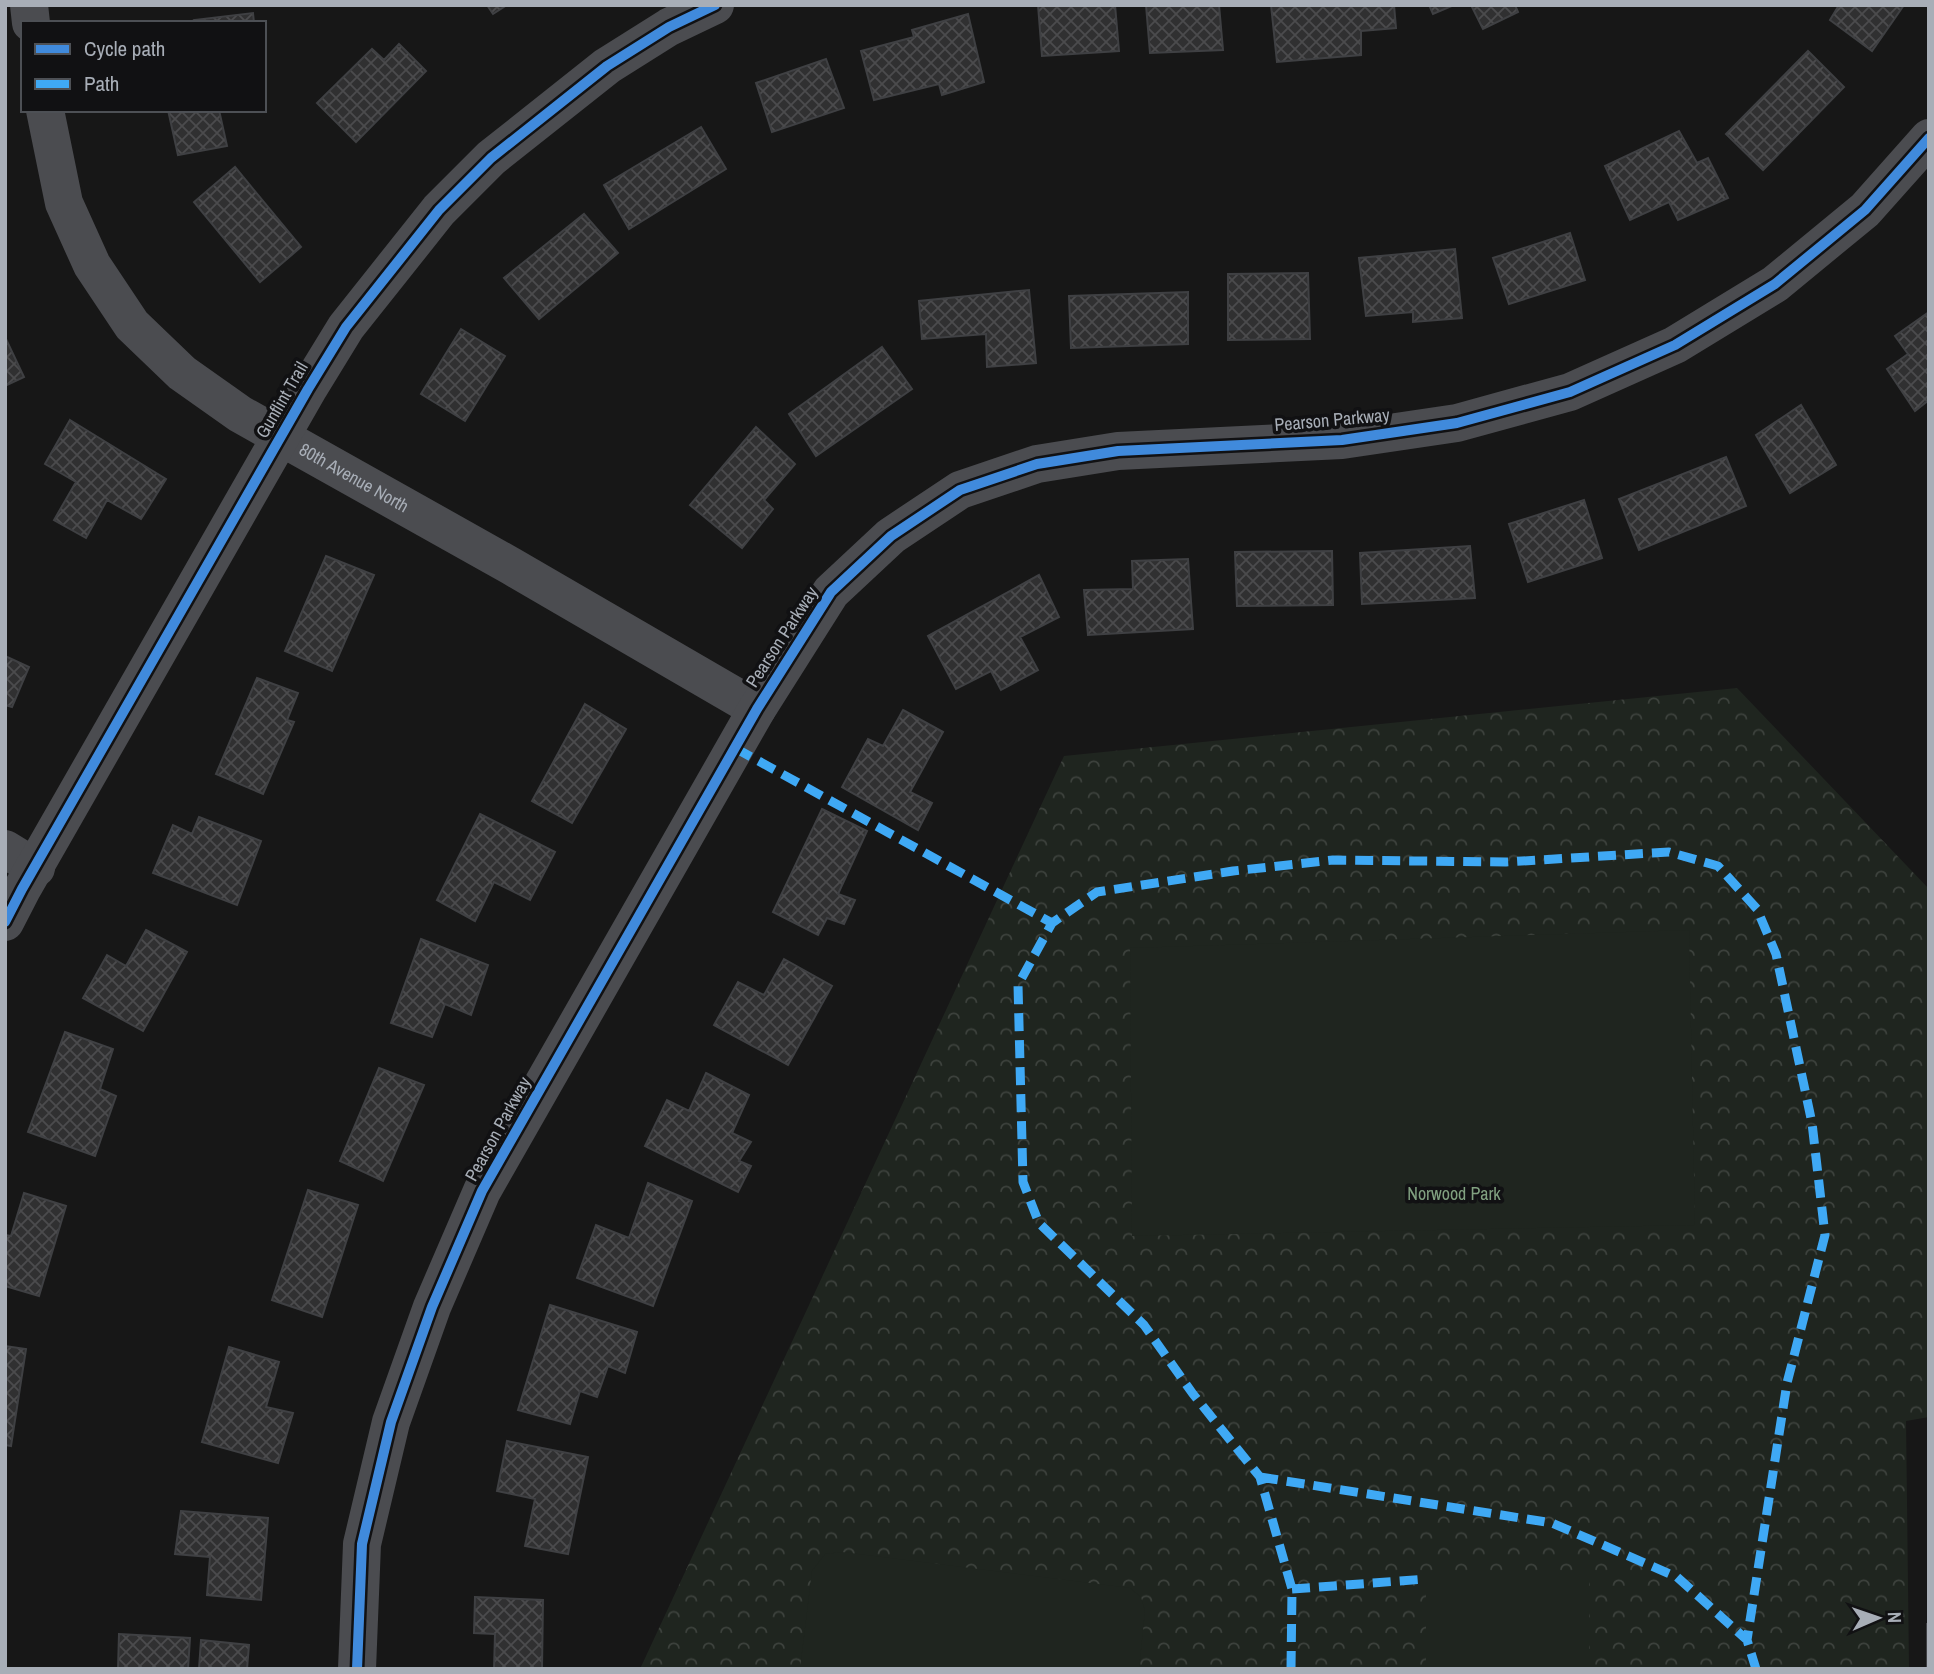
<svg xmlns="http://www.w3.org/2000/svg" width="1934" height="1674" viewBox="0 0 1934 1674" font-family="'Archivo Narrow',sans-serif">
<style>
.park{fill:url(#park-crowns)}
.garden{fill:#1f251f}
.building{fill:url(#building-cross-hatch);stroke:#3f4043;stroke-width:2}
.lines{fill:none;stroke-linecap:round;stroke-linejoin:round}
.minor{stroke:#4b4c50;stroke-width:38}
.quiet{stroke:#3fa9f5;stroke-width:9;stroke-dasharray:18 9;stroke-linecap:butt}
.cycleway-casing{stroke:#111113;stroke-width:15}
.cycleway{stroke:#408adc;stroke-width:10}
.labels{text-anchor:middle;stroke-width:7;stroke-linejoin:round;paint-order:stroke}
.street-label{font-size:18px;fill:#a8aeb7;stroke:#111113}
.park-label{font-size:18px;fill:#81a180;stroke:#111113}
</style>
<defs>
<pattern id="park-crowns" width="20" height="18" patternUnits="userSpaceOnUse" patternTransform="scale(1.75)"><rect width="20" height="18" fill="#1f251f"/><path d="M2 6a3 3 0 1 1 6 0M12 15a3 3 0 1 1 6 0" fill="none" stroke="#3d423d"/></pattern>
<pattern id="building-cross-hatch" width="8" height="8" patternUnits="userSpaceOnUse" patternTransform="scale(1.75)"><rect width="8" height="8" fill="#303031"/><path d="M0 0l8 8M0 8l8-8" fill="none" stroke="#4b4b4d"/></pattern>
</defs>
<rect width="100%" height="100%" fill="#171717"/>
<!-- park -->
<path class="park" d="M1737,688L1929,889V1417L1906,1421L1909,1669H640L1064,756Z"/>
<!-- garden -->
<path class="garden" d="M1689,930L1695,1225L1132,1236L1130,948Z
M842,1552L1130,1588L1141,1597L1145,1611L1139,1669H800L812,1571L825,1554Z
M1426,1572H1589V1669L1426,1668Z"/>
<!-- building -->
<path class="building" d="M487,5H507L493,14Z
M1038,5H1115L1119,51L1042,56Z
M1146,5H1219L1223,50L1150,53Z
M1271,5H1394L1396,28L1361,31V55L1277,62Z
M1429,5H1454L1433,14Z
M1471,5H1515L1518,12L1483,29Z
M1839,5H1904L1872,51L1830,20Z
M253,13L254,23H195L194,20Z
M968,14L984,82L942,95L939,84L874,100L861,51L914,37L912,30Z
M399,44L426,71L356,142L317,103L372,49L384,60Z
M1808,51L1844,87L1763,170L1726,134Z
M826,59L844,108L772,132L756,83Z
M168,110H219L227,146L178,155Z
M701,127L726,169L629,229L604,185Z
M1679,131L1697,163L1708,158L1728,198L1678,220L1669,202L1630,220L1605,166Z
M235,167L301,247L260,282L194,202Z
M584,214L618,253L539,319L504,278Z
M1570,233L1585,280L1509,304L1493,258Z
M1455,249L1462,318L1413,322V312L1366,316L1359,258Z
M1308,273L1310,339L1228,340V274Z
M1029,290L1036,363L987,367L986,334L922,339L919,301Z
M1188,292V344L1071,348L1069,296Z
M1929,312V400L1915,411L1887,369L1908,354L1895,336Z
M461,329L505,356L465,421L421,394Z
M5,337L24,377L5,386Z
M882,347L912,389L816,456L789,414Z
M1801,405L1836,465L1790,493L1756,435Z
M70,420L166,479L141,519L107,500L86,538L54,520L76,482L45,464Z
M756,427L795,464L764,500L773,509L742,548L690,505Z
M1726,457L1746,506L1639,550L1619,499Z
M1584,500L1602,558L1528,582L1509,524Z
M1470,546L1475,598L1362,604L1360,553Z
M1332,551L1333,605L1237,606L1235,552Z
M326,556L374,575L332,671L285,651Z
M1188,559L1193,629L1088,635L1084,590L1133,589L1132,561Z
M1039,575L1059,617L1020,637L1038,670L1001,690L991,671L956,689L928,636Z
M5,656L29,667L12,707L5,705Z
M257,678L298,693L287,720L294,722L263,794L216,774Z
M585,704L626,729L572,823L532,801Z
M903,710L943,732L910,792L932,803L918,830L842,787L868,739L883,746Z
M822,809L867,831L838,894L855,900L844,924L827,918L818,935L773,912Z
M480,814L555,852L530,900L494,882L475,921L437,900Z
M199,817L261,841L237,905L153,873L173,825L192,834Z
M146,930L187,952L143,1031L83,998L107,955L126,966Z
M421,939L488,965L471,1015L445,1004L432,1037L391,1023Z
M784,959L832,986L788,1065L714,1025L738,982L764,995Z
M65,1032L113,1049L100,1089L116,1096L95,1156L28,1132Z
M379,1068L424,1085L383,1181L340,1161Z
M706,1073L749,1095L732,1133L751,1142L739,1161L751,1166L738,1192L645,1146L667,1100L689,1111Z
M648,1183L692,1201L653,1306L577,1278L596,1225L629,1238Z
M308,1190L358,1205L322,1317L272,1300Z
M24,1193L66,1206L39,1296L5,1286V1235L11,1236Z
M550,1305L637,1332L625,1373L608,1366L597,1397L580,1391L570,1424L518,1410Z
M5,1346L26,1349L11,1446L5,1445Z
M229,1347L279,1362L266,1407L293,1413L278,1463L202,1442Z
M507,1441L588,1457L568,1554L525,1546L535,1499L497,1491Z
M181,1511L268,1518L261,1600L207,1595L210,1557L175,1554Z
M475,1597L543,1600L542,1669H494L495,1634L474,1633Z
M1927,1624H1929V1669H1927Z
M119,1634L190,1638L188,1669H118Z
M201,1640L249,1645L247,1669H199Z"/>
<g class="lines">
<!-- minor -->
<g class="minor">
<path d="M29,5L31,23"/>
<path id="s1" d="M45,110L64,203L92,265L132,325L182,373L240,414L511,566L757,709"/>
<path d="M5,849L36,868"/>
<path d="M5,922L22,889L308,389L346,327L439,210L491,158L607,66L669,27L715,5"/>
<path d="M357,1669L362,1544L391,1422L432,1307L482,1191L757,709L831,592L891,536L960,490L1037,464L1118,451L1342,440L1457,423L1570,392L1675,345L1775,284L1865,210L1929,138"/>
</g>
<!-- quiet -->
<path class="quiet" d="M735,748L1052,923
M1260,1477L1552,1523L1677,1577L1747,1640L1756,1669
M1292,1589L1426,1579
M1291,1669L1292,1589L1260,1477L1193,1394L1144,1325L1039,1223L1023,1182L1018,985L1052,923L1097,892L1233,871L1333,860L1506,862L1669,852L1718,866L1757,909L1776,954L1812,1123L1825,1235L1787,1383L1747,1640"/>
<!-- cycleway casing -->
<g class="cycleway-casing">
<path id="cycleway" d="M5,922L22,889L308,389L346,327L439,210L491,158L607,66L669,27L715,5
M357,1669L362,1544L391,1422L432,1307L482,1191L757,709L831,592L891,536L960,490L1037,464L1118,451L1342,440L1457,423L1570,392L1675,345L1775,284L1865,210L1929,138"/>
</g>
<!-- cycleway -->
<use href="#cycleway" class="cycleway"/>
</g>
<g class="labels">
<!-- street labels -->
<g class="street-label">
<text transform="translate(282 400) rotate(-60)" y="6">Gunflint Trail</text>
<text transform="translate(1332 420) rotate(-5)" y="6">Pearson Parkway</text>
<text dy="6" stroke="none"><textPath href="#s1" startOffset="506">80th Avenue North</textPath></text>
<text transform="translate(782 637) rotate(-57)" y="6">Pearson Parkway</text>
<text transform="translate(498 1129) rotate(-61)" y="6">Pearson Parkway</text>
</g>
<!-- park labels -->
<g class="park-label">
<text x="1454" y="1200">Norwood Park</text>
</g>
</g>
<!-- border -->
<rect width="1934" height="1674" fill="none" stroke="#a8aeb7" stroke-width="14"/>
<!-- legend -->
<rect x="21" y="21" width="245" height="91" fill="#111113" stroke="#4d5055" stroke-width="2"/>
<rect x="35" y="44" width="35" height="10" fill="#408adc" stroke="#4d5055" stroke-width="2"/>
<text x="84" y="56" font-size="21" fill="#a8aeb7">Cycle path</text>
<rect x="35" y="79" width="35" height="10" fill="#3fa9f5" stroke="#4d5055" stroke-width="2"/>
<text x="84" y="91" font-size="21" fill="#a8aeb7">Path</text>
<!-- north arrow -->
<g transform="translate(1878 1618) rotate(88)" stroke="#111113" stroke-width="5" paint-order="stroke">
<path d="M0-5L12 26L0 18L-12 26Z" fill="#a8aeb7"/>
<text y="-10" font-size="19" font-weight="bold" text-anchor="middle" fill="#a8aeb7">N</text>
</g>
</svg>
